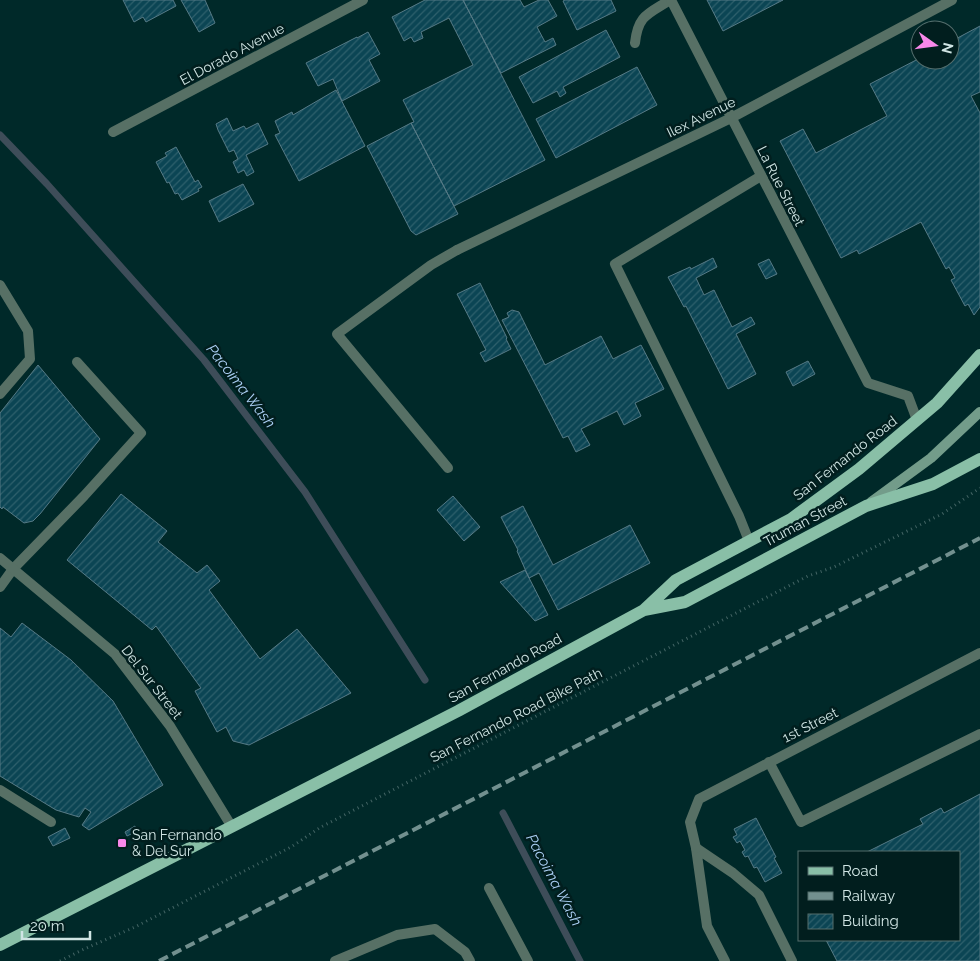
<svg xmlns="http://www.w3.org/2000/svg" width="980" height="961" viewBox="0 0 980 961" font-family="Raleway,sans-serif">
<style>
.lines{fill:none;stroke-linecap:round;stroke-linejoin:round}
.stream{stroke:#3e4d59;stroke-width:7}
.building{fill:url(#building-hatch);stroke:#567a86}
.path{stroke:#436565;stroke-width:3;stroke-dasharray:1 4;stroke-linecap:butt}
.service{stroke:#577065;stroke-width:10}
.minor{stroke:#577065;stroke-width:10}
.secondary{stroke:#739c8a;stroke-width:10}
.primary{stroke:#89bfa7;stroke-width:12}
.rail{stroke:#72908f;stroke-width:4;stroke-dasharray:10 5;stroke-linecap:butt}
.poi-dot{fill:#f888ea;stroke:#011e1e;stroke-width:2}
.labels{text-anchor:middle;stroke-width:5;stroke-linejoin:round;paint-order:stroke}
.street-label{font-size:14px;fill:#d0e5e4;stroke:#011e1e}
.poi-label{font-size:14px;fill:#d0e5e4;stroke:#011e1e;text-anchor:start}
.water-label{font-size:15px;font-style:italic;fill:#abcff4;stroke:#011e1e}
</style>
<defs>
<pattern id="building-hatch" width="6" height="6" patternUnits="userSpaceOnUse" patternTransform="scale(1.25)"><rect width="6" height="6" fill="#0b4554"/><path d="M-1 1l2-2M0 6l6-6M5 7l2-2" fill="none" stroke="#2e606c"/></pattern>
</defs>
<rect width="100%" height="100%" fill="#002929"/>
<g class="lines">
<!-- stream -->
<path class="stream" d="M0,135L47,184L204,360L305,492L425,680
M503,813L580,961"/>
</g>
<!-- building -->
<path class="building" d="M123,0H173L176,6L146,22L143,17L134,22Z
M181,0H205L215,23L199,32Z
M425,0H463L545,160L454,206L411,123L414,122L403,100L473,65L449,18L421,32L423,38L414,42L411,37L404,41L392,17Z
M463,0H520L524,7L539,0H548L557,16L537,27L545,42L553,38L556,45L501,73Z
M565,0H611L616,11L577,30L563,1Z
M707,0H783L723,31Z
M980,26V92L971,96L980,113V307L974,315L968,304L965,306L951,280L955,278L949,267L946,269L921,222L859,254L857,250L841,258L780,141L803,129L816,153L887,116L870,84L920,58V60H950V42Z
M606,30L620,57L563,87L566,93L560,97L557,91L533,103L519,77Z
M368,32L380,54L369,60L380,81L342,101L333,79L318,86L306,63L357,37V38Z
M637,67L657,105L556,158L536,119Z
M336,90L365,146L299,181L275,135L280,133L275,121L292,112L293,115Z
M227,118L233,131L244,126L246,129L258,123L268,144L246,155L254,172L247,176L244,170L238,173L233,162L238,159L234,150L229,152L218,130L216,124Z
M411,123L458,214L416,235L411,231L367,146Z
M176,147L195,182L198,180L202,187L198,189L199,191L182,200L178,193L175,194L169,182L167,183L156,162L167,156L165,153Z
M243,184L254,204L219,222L209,201Z
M713,258L717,267L696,278L704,295L714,290L732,327L751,317L755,324L736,334L756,374L728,389L686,306L684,307L668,277L690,267L691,269Z
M769,259L777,274L766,279L758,264Z
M480,283L507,338L506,339L511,349L485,362L480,353L486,350L457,294Z
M512,310L519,312L545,365L601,336L613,359L641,345L664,389L635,403L641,416L624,425L617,411L581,429L590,445L576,452L568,436L563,438L562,436L502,320L509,317L507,313Z
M808,361L815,374L793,386L786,372Z
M38,365L100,439L40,514L33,521L24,523L3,507L2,509L0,507V413Z
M121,494L167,531L158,542L197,573L207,565L220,581L209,590L260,659L297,629L351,693L249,745L233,741L226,727L217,732L195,691L201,688L156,626L152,630L67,560Z
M453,496L480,527L464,541L437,510Z
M523,506L553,565L630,525L650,563L558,610L539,573L529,578L517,551L518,550L501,517Z
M525,570L548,615L535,621L500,582Z
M22,623L71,660L113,701L163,785L89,830L82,825L91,812L85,808L79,817L56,810L0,776V628L11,637Z
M980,794V961H837L826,940H959V852H867L923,824L920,819L941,808L944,813Z
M756,818L776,857L774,858L782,873L765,882L757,867L754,868L748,856L745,857L742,852L745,850L740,841L737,843L733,837L737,835L734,829Z
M135,826L137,831L127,836L125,832Z
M65,828L70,838L53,846L48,837Z"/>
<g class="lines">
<!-- path -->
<path class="path" d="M60,961L82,950L135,927L291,847L321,827L808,576L834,567L942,514L980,488"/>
<!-- service -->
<path class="service" d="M635,43C638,15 648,14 670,0
M0,285L28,331L30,359L0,394
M448,468L337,334L431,265L457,250
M749,541L739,516L615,264L761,176
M0,587L13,569L84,496L141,433L77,362
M769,762L801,822L980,734
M0,790L51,822
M696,848L733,873L759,895L792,961
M696,848L707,926L725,961
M489,888L528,961
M335,961L397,935L435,929L465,952L470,961"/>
<!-- minor -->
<path class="minor" d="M671,0L868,383L908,396L917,420
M113,132L363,0
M457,250L731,118L952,0
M0,558L115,654L170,726L232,827
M696,848L690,822L699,799L980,653"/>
<!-- secondary -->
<path class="secondary" d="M871,502L931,458L980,412"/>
<!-- primary -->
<path class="primary" d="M644,610L685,602L866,506L933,484L980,459
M0,945L458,711L644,610L676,580L791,519L859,469L937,403L980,355"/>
<!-- rail -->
<path class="rail" d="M159,961L980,538"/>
</g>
<!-- markers -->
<rect class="poi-dot" x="117" y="838" width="10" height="10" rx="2.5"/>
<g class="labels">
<!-- street labels -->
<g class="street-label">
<text transform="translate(232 54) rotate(-28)" y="5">El Dorado Avenue</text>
<text transform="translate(701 117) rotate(-26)" y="5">Ilex Avenue</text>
<text transform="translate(781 186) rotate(63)" y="5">La Rue Street</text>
<text transform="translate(845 458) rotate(-38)" y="5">San Fernando Road</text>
<text transform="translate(805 521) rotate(-28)" y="5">Truman Street</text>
<text transform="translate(505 668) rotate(-29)" y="5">San Fernando Road</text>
<text transform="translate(152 682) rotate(52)" y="5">Del Sur Street</text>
<text transform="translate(516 715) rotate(-27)" y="5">San Fernando Road Bike Path</text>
<text transform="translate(810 725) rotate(-27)" y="5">1st Street</text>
</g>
<!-- poi labels -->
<g class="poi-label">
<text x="132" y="840">San Fernando<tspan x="132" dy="16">&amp; Del Sur</tspan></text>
</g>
<!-- water labels -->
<g class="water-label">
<text transform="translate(241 386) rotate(52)" y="5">Pacoima Wash</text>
<text transform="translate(554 880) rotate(62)" y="5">Pacoima Wash</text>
</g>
</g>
<!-- legend -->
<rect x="798" y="851" width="162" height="90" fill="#011e1e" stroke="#546e6d"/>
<rect x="808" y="867" width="25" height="8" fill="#89bfa7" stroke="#546e6d"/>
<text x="842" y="876" font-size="15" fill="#d0e5e4">Road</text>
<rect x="808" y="892" width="25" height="8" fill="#72908f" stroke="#546e6d"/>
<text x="842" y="901" font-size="15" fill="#d0e5e4">Railway</text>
<rect x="808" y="914" width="25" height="15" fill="url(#building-hatch)" stroke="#546e6d"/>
<text x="842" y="926" font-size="15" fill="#d0e5e4">Building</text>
<!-- north arrow -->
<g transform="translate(935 45) rotate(104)"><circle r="24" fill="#011e1e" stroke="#546e6d"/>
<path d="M0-4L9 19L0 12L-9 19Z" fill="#f888ea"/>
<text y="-8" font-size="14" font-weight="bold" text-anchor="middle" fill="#d0e5e4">N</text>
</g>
<!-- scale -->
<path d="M22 931v8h68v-8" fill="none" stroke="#d0e5e4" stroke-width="2.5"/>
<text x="30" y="931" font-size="15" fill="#d0e5e4" stroke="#011e1e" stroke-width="4" paint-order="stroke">20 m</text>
</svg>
